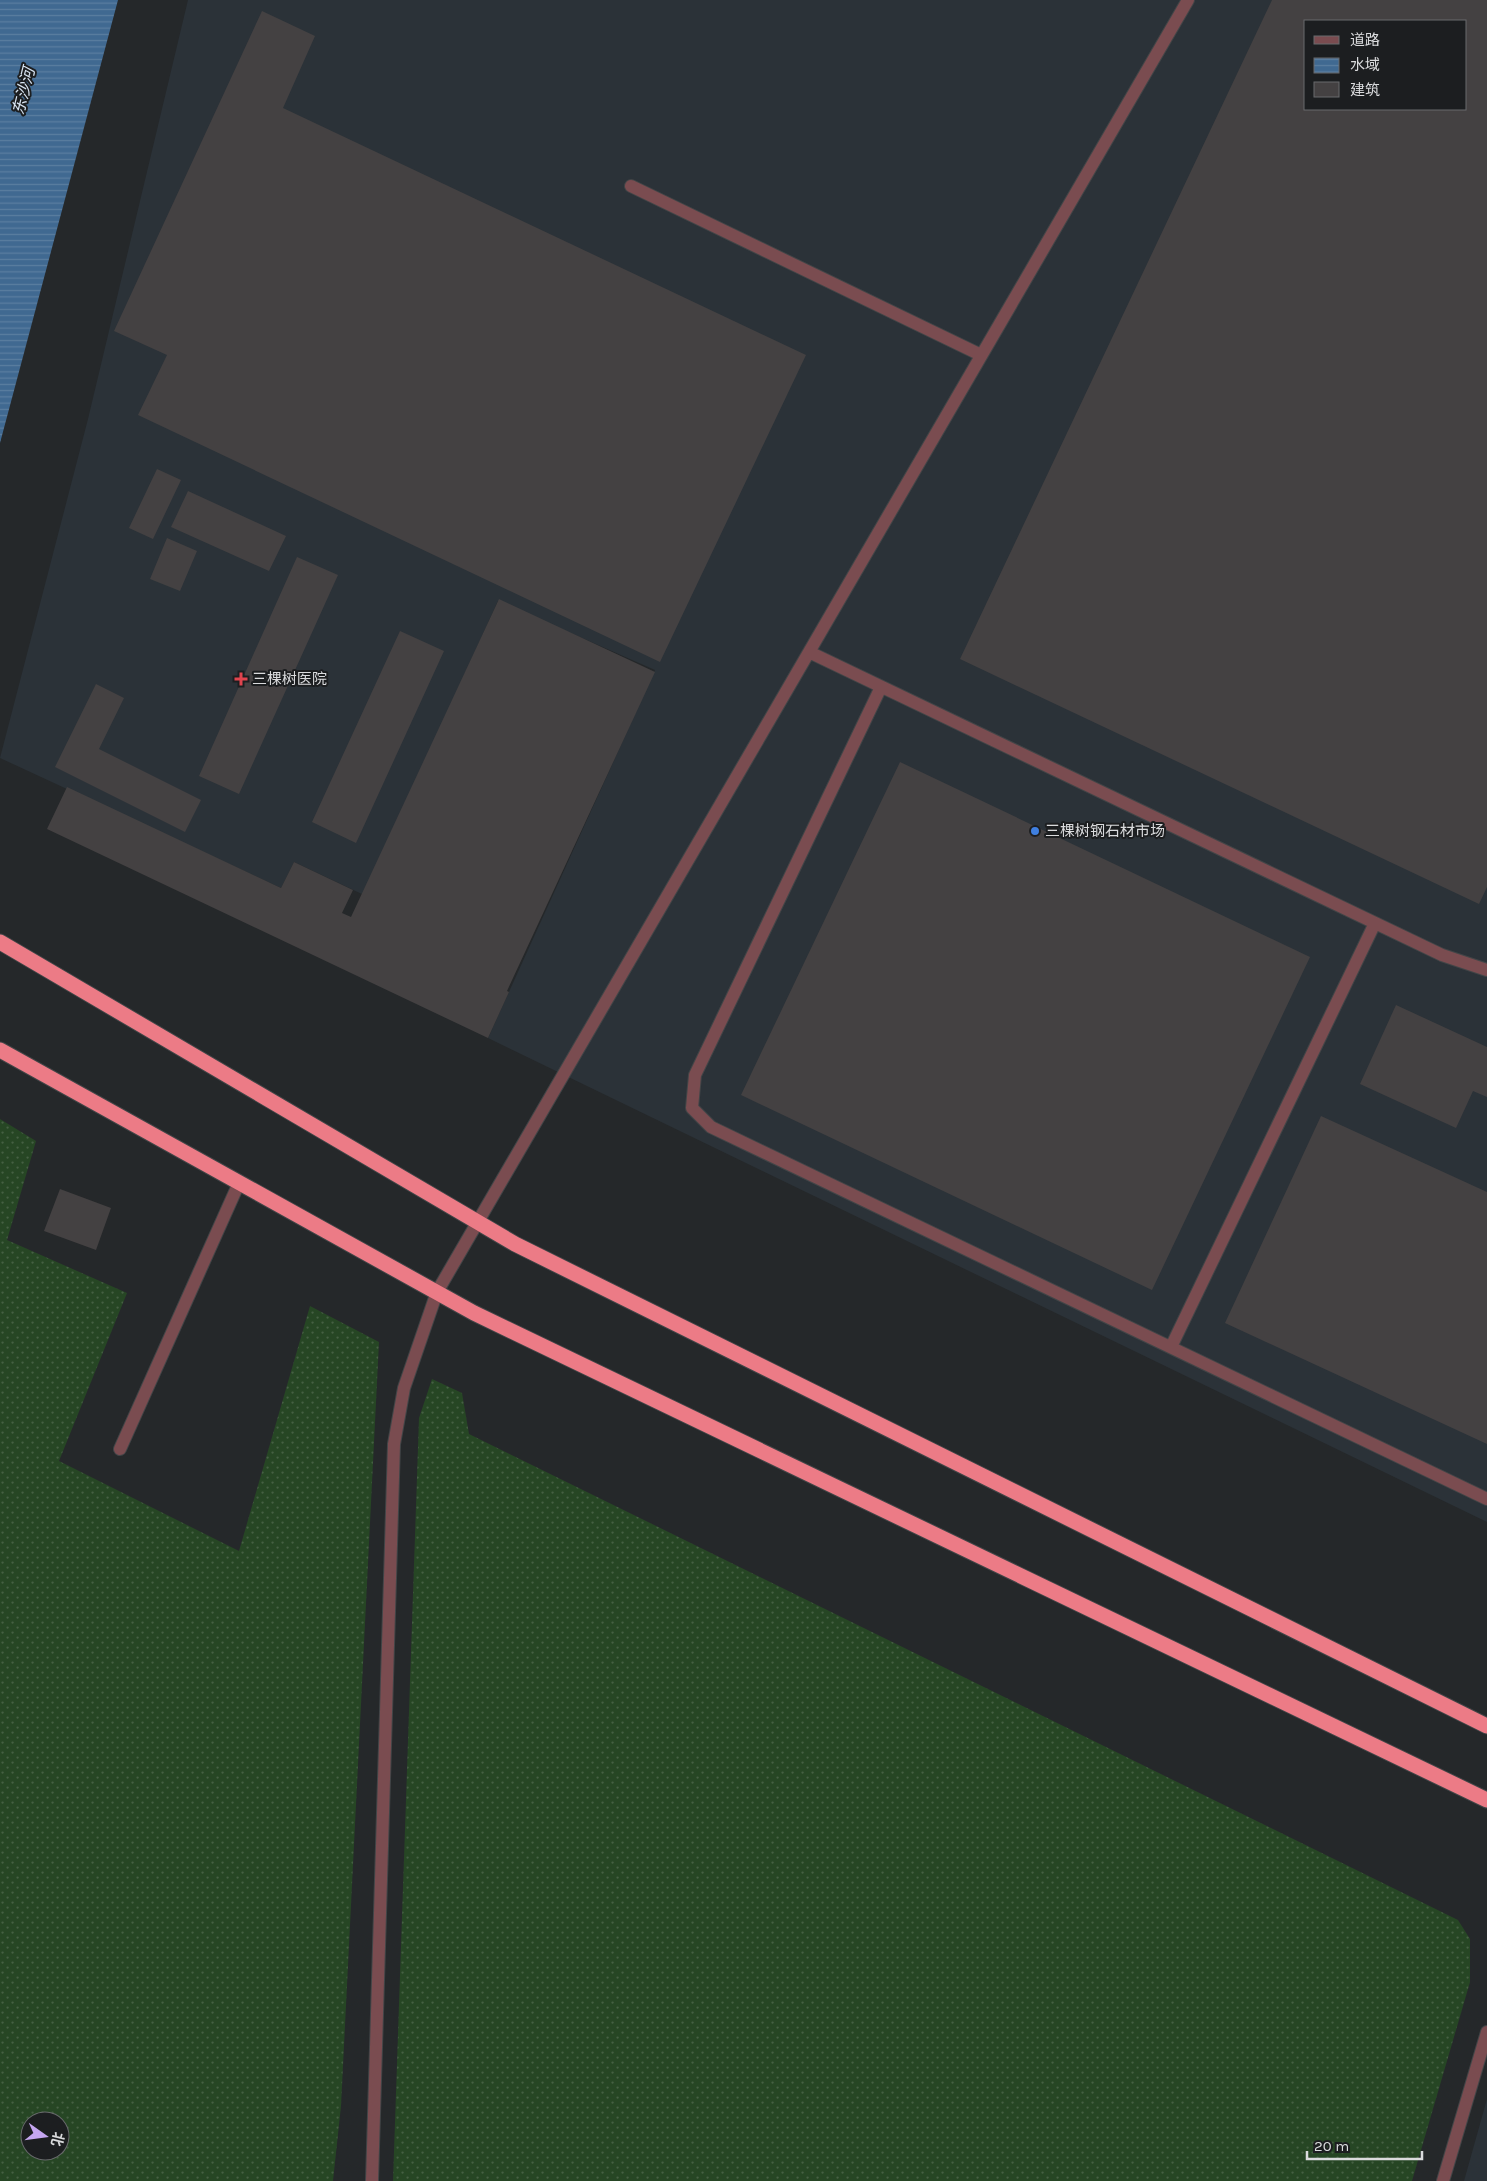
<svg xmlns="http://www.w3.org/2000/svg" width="1487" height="2181" viewBox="0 0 1487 2181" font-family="Karla,'Noto Sans SC',sans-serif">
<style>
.built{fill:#2b3238;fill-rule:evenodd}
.grass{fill:url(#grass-dots);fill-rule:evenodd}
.water{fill:url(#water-rules)}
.building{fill:#444142;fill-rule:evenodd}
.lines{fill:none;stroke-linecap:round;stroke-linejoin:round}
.lane-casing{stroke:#424547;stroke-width:14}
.street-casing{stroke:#424547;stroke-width:14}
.highway-casing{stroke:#424547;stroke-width:17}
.lane{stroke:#7a4c50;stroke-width:12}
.street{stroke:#7a4c50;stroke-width:12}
.highway{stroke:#ec7b86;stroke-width:15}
.health-dot{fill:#e0444e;stroke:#1c1e20;stroke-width:2}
.shop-dot{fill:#3f7fe0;stroke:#1c1e20;stroke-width:2}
.labels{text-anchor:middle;stroke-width:4;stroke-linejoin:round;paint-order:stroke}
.poi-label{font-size:15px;fill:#dadbdd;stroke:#1c1e20;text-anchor:start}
.water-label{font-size:16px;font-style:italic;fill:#dae6f3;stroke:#1c1e20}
</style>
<defs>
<pattern id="grass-dots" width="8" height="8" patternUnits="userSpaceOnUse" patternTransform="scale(1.25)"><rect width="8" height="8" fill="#264624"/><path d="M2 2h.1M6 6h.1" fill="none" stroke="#456043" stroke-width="1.8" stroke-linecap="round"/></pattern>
<pattern id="water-rules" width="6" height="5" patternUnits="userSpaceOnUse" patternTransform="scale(1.25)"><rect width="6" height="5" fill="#406991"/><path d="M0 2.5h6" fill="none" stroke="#5b7ea0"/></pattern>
</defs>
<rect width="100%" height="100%" fill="#25282a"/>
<!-- built -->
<path class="built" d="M188,0H1487V1522L488,1038L655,670L498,601L364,895L294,862L281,888L0,758L88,419ZM1306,21H1466V109H1306Z
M1487,2099V2181H1464Z"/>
<!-- grass -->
<path class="grass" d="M0,1119L36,1141L7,1240L127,1293L59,1461L239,1551L310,1306L379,1342L341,2106L333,2181H0ZM30,2121H60V2151H30Z
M432,1379L462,1393L469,1434L1458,1920L1470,1939V1982L1412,2181H393L419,1418Z"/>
<!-- water -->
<path class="water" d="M0,0H118L0,443Z"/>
<!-- building -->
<path class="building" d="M1272,0H1487V887L1479,904L960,659ZM1306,21H1466V109H1306Z
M262,11L315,36L283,108L806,355L660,662L138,415L167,355L114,331Z
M157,469L181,480L153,539L129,528Z
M188,491L286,536L269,571L171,527Z
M167,538L197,551L180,591L150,579Z
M297,557L338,575L239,794L199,776Z
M499,599L655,672L507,991L509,992L488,1038L47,829L67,787L281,888L294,862L353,890L342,913L351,917Z
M400,631L444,651L356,843L312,822Z
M96,684L124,698L99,749L201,800L185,832L55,767Z
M900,762L1310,957L1152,1290L741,1095Z
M1396,1005L1487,1047V1097L1473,1091L1456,1128L1360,1084Z
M1321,1116L1487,1192V1444L1225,1323Z
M60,1189L111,1208L96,1250L44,1231Z"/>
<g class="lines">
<!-- lane casing -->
<g class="lane-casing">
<path id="lane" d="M631,186L981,355
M809,652L1442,955L1487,970
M881,687L695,1075L692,1108L711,1127L1487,1499
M437,1292L1188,0
M1171,1347L1375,923
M120,1449L239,1183
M1443,2181L1487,2032"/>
</g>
<!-- street casing -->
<g class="street-casing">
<path id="street" d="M372,2181L394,1444L404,1388L437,1292"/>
</g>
<!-- highway casing -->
<g class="highway-casing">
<path id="highway" d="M0,942L515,1244L1487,1726
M0,1050L474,1313L1487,1800"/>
</g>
<!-- lane -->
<use href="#lane" class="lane"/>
<!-- street -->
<use href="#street" class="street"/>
<!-- highway -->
<use href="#highway" class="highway"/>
</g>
<!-- markers -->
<path class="health-dot" d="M238.5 671.5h5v5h5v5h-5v5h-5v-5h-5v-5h5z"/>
<circle class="shop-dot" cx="1035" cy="831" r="5"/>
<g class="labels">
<!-- poi labels -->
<g class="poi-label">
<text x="252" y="684">三棵树医院</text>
<text x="1045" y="836">三棵树钢石材市场</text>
</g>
<!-- water labels -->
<g class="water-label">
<text transform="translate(23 91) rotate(-76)" y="6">东沙河</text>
</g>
</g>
<!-- legend -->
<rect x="1304" y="20" width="162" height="90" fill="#1c1e20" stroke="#686a6c"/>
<rect x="1314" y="36" width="25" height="8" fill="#7a4c50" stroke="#686a6c"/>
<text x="1350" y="45" font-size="15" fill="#dadbdd">道路</text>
<rect x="1314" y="58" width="25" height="15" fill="url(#water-rules)" stroke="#686a6c"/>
<text x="1350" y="70" font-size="15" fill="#dadbdd">水域</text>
<rect x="1314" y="82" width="25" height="15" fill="#444142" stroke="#686a6c"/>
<text x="1350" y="95" font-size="15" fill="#dadbdd">建筑</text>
<!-- north arrow -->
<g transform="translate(45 2136) rotate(104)"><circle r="24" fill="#1c1e20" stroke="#686a6c"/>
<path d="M0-4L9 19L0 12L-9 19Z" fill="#c5a6f0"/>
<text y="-8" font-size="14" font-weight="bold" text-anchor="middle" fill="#dadbdd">北</text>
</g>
<!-- scale -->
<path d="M1307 2151v8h115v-8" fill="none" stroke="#dadbdd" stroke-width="2.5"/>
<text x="1314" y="2151" font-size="15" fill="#dadbdd" stroke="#1c1e20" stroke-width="4" paint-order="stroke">20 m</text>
</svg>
